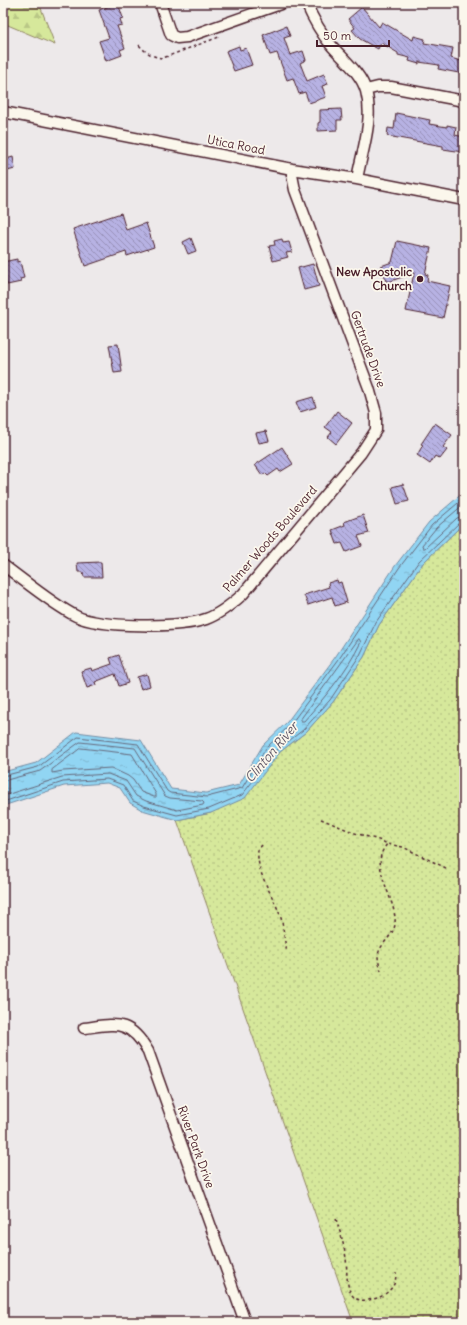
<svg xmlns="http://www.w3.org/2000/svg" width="467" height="1325" viewBox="0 0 467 1325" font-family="Delius,sans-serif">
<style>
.grass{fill:url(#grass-dots);stroke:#908463}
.forest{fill:url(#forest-firs);stroke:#908463}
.water{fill:url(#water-ripples);stroke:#758ca3}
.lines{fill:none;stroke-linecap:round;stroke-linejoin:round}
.shore{stroke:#66687b;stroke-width:1}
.building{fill:url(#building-back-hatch);stroke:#4a1f2b}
.minor-casing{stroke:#4a1f2b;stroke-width:13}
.path{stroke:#4a1f2b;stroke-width:1.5;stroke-dasharray:3 3;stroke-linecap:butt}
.minor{stroke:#fbf7ec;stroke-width:10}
.poi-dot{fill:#4a1f2b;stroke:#fbf7ec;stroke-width:1.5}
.labels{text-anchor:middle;stroke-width:3.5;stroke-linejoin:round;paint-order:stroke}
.street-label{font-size:12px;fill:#4a1f2b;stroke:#fbf7ec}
.poi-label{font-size:12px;font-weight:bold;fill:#4a1f2b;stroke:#fbf7ec;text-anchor:end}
.water-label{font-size:13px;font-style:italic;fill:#5f5667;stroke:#fbf7ec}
</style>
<defs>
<pattern id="grass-dots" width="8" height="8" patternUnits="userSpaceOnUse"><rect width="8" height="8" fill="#d6e89b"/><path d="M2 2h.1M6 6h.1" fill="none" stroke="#b9c786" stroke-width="1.8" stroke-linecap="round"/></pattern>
<pattern id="forest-firs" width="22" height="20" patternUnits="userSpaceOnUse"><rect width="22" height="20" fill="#d6e89b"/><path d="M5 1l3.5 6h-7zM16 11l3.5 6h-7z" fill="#b9c786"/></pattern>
<pattern id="water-ripples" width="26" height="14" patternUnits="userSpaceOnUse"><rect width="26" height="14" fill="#91d5f3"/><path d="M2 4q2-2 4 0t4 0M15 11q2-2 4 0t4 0" fill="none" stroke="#7fb6d0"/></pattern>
<pattern id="building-back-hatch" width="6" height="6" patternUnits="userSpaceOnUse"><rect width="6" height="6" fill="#b7b2e3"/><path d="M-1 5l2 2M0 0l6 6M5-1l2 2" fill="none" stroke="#9790b8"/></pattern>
</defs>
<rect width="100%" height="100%" fill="#ede9ea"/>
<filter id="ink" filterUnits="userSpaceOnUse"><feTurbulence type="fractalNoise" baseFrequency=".025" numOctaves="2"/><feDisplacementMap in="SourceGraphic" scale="8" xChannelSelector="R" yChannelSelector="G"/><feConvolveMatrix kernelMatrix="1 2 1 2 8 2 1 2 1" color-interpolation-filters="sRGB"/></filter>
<g filter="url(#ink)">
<!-- grass -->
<path class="grass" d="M464,523V1322H353L177,820L211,813L268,768L280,752L306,732L333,702L364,657L379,625L423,563Z"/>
<!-- forest -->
<path class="forest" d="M3,3H39L55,45L3,23Z"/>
<!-- water -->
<path class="water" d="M464,492V523L423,563L379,625L364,657L333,702L306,732L280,752L245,798L211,813L177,820L142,810L130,803L120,788L107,783L64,786L3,806V772L36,763L76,732L141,740L171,789L206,793L239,785L263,745L287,722L336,656L395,566L429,522Z"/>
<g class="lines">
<!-- shore -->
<path class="shore" d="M464,504L436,528L422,545L423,548H425L457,518L464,516
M359,639L361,642C347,671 325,697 304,721H301V719Z
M81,748L132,754L156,794V797H154L141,792L133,780L128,776L111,768L63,771L52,773V770Z
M3,776L38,767L78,737L138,744L167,791L170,793L207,797L242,788L266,748L290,725L339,659L399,568L432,525L464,498
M3,781L40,771L80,742L135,748L165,796L170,798L202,801L204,803L203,805L177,810L146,801L136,796L126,781L108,774L62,777L3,796
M3,802L63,782L107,779L123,785L133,801L144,806L177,815L209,809L242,795L277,750L303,730L330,700L360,655L376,622L419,561L460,522L464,521"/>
</g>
<!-- building -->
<path class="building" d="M118,3L123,18L120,19L122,25L117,26L125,48L120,50L122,55L106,61L99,41L109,38L99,10Z
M362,7L379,27L382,22L413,40L414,36L425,39L424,43L453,48L451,58L464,62V74L438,69L439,65L419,62V64L409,61L410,58L398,55V53L381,43L378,49L360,39L352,30L355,28L348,19Z
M286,26L290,36L284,38L290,55L303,51L306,60L300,63L307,81L324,74L328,84L322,86L326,97L309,103L305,92L299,94L293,78L287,80L277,53L270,55L263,35Z
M239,46L240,50L246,48L252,65L234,71L226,51Z
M341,109L342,120H337V130L318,131V123L320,122V110Z
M396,113L430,120L429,124L447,127V125L456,127L455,135L464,137L463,152L443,149V146L387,136L388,128L394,129Z
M13,157L15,169L3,172V160Z
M121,213L126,230L146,223L154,247L127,256L126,252L85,266L73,229Z
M191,238L196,251L188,254L183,242Z
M282,239L283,243L289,242L292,252L286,253L288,257L273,261L269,246L275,245L274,241Z
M397,241L431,248L425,274L428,275L427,281L450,286L443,318L406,311L414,273L388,282L386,281L381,266L392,262Z
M17,259V262L20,261L24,278L20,279L21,282L7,285L3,262Z
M313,264L319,286L304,290L298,268Z
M118,344L122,372L114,373L109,345Z
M313,397L316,407L300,412L296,402Z
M337,411L352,423L336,444L328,437L332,432L325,427Z
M435,423L452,435L443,447L447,450L440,459L435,456L430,464L417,455L423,445L421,444Z
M266,431L269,441L259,443L256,433Z
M282,447L293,464L280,472L278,469L268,476L265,473L262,475L255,465Z
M403,484L409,501L397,504L392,487Z
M363,515L369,533L358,536L362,546L346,552L342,543L337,544L332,530L345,525L344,522Z
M101,562L102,577H84L83,572H78L77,563Z
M337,580L338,583L341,582L347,602L335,606L332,597L308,605L304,595L329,587L328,583Z
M119,655L128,683L119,686L115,674L95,682L96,685L87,688L81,671L91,668L92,671L112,664L110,658Z
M147,674L150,686L141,689L137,677Z"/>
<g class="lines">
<!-- minor casing -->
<g class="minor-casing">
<path id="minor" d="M160,3L171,35L177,38L187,37L283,3
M306,3C313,19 320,32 331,45C343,59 361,73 366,91C374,120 362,151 357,179
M366,90L378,87H391L464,101
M3,112L292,169L357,179L464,200
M3,565C25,581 52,604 76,616C100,628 180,628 206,619C220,614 232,604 243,594L361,453L376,430V413L369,388L295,190L292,175V169
M84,1028C117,1024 129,1019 148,1051L245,1322"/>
</g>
<!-- path -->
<path class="path" d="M139,45C146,53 153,57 163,58L219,37
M464,584L460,591L464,598
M321,819L355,833L382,841L387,844L403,847L448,869
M262,845L258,850C256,875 274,895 281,918C284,929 284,941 287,952
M381,971C380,967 378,961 378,956C379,944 394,936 395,924C397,902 376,877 381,855C382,851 385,847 387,844
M336,1219C340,1231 344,1245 346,1258C348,1274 343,1304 368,1300C374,1299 380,1298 385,1294C393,1288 396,1283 396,1273"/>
<!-- minor -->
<use href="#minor" class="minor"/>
</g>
</g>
<!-- markers -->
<circle class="poi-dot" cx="420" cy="279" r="4"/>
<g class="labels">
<!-- street labels -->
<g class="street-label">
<text transform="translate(236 145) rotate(11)" y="4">Utica Road</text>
<text transform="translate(368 349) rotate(70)" y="4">Gertrude Drive</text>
<text transform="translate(270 539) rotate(-49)" y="4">Palmer Woods Boulevard</text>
<text transform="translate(196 1147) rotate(70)" y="4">River Park Drive</text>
</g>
<!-- poi labels -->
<g class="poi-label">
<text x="412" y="276">New Apostolic<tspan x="412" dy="14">Church</tspan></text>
</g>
<!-- water labels -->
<g class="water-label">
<text transform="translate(271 752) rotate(-50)" y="5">Clinton River</text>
</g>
</g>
<!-- margin -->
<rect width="467" height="1325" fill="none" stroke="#fbf7ec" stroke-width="16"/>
<rect x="8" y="8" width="451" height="1309" fill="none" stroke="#4a1f2b" stroke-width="1.5" filter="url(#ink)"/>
<!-- scale -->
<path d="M317 40v6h72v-6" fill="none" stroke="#4a1f2b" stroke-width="2"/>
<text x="323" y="40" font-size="12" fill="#4a1f2b" stroke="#fbf7ec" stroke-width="3" paint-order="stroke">50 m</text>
</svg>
